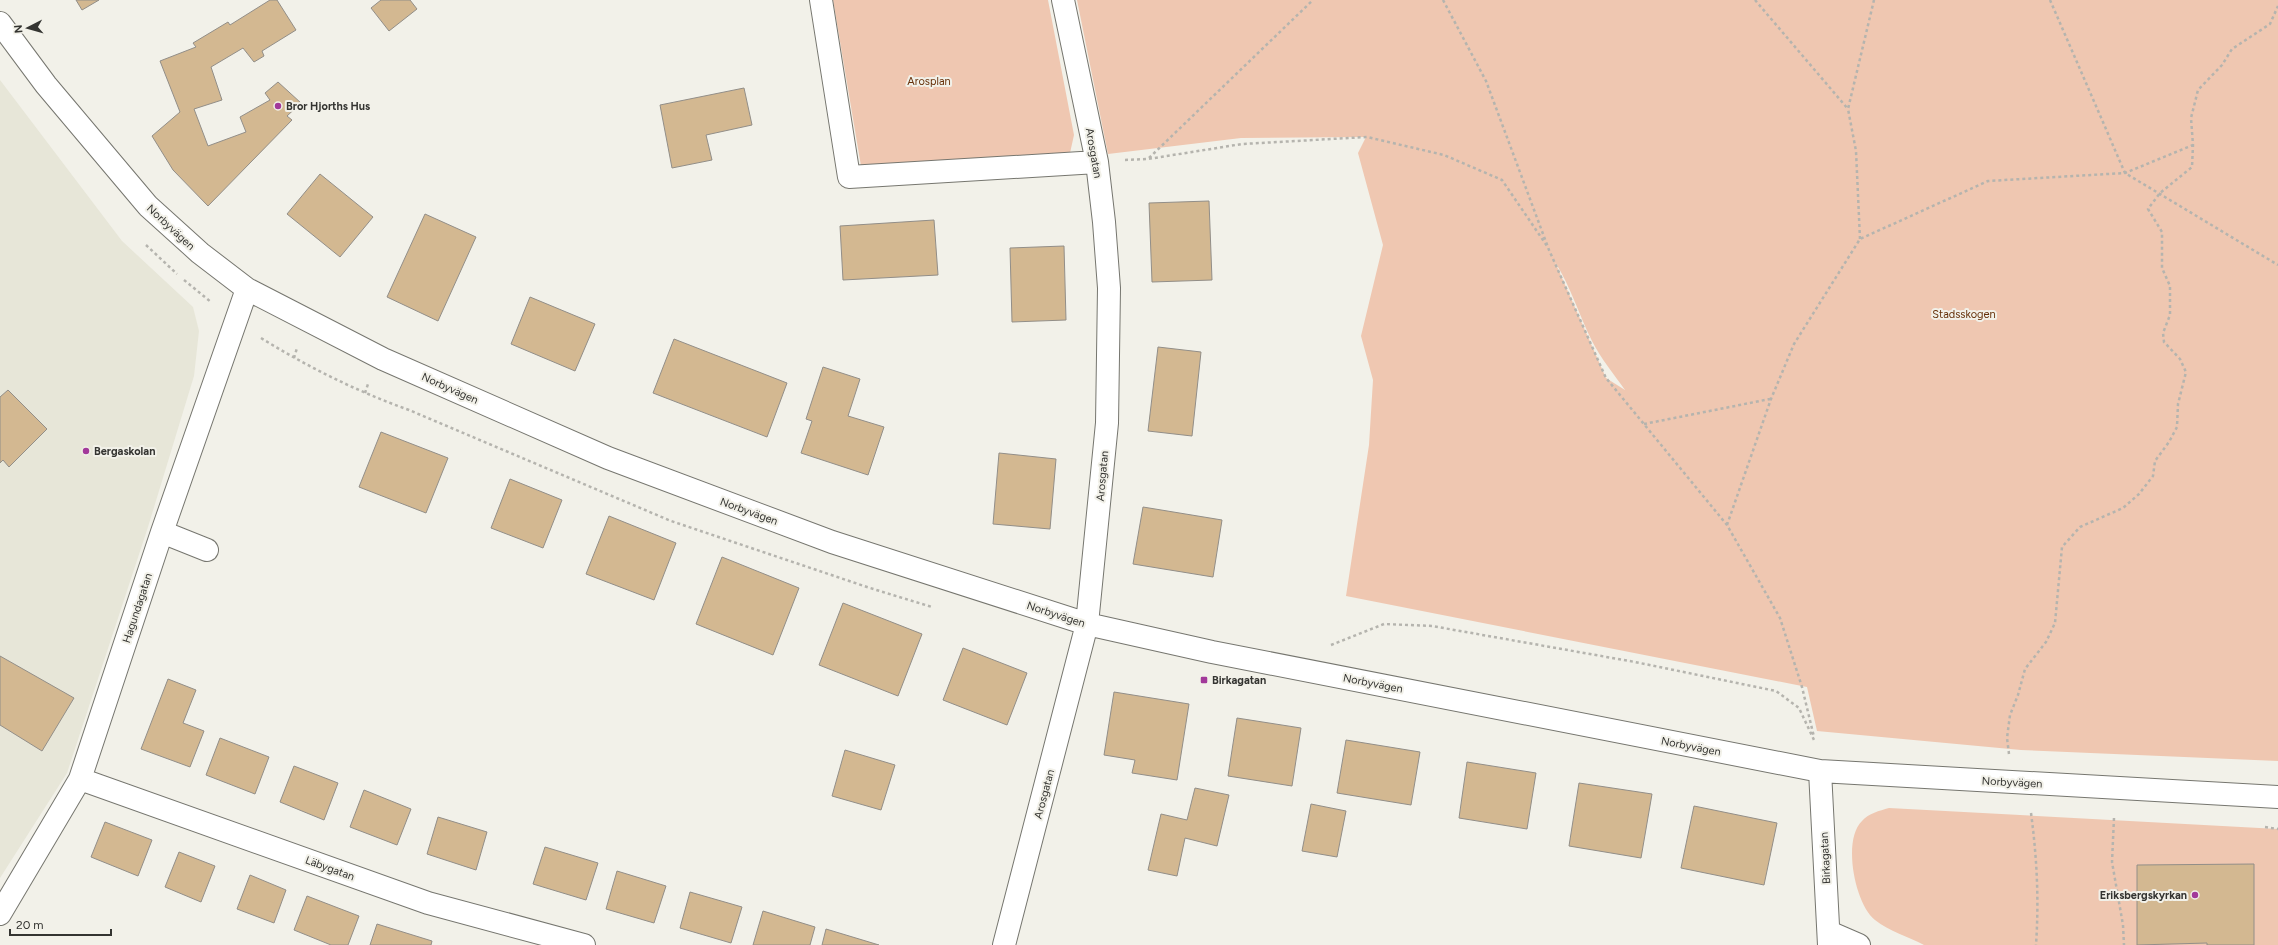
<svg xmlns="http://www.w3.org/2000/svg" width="2278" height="945" viewBox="0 0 2278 945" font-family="Figtree,sans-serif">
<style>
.built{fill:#e7e6d8}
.green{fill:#efc7b1;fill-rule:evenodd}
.building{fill:#d3b891;stroke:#928e88}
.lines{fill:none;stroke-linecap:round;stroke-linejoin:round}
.minor-casing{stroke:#76766f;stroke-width:24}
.path{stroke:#b5b4ae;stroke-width:2.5;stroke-dasharray:3 3;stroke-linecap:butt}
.minor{stroke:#fff;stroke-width:22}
.poi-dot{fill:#a2399a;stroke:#f2f1e9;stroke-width:1.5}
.labels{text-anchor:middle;stroke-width:4;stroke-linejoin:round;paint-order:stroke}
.park-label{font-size:11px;fill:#663009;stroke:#f2f1e9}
.poi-label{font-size:11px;font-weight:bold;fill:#343431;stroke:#f2f1e9;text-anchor:start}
.street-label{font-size:11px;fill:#343431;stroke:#f2f1e9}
</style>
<rect width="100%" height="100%" fill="#f2f1e9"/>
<!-- built -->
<path class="built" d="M0,80L122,241L193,307L199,331L194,376L148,527L67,773L0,878Z"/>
<!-- green -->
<path class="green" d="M833,0H1048L1074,135L1070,153L861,166Z
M1077,0H2278V761L2021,750L1817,731L1807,687L1346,596L1369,445L1373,380L1361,336L1383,245L1358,153L1366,137L1241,138L1108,154ZM1555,262C1571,287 1579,315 1592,341C1601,359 1614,374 1625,390L1606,378Z
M1889,808L2278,829V945H1924C1909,937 1889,931 1875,920C1855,904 1842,840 1862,821C1869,813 1879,811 1889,808Z"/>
<!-- building -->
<path class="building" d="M76,0H99L82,10Z
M270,0H277L296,30L262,51L264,56L254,62L243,48L211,67L222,100L194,109L208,146L246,132L240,117L270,100L265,93L278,82L301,103L287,116L292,120L208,206L173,170L152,136L180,112L160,61L196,47L193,43L228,22L230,25Z
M381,0H410L417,9L389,31L371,8Z
M744,88L752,125L706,135L712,160L672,168L660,105Z
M320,174L373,217L340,257L287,214Z
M1209,201L1212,280L1152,282L1149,203Z
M425,214L476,237L438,321L387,297Z
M934,220L938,275L843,280L840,226Z
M1064,246L1066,320L1012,322L1010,248Z
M530,297L595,324L575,371L511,344Z
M674,339L787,383L767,437L653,393Z
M1158,347L1201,352L1192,436L1148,431Z
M823,367L860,379L848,416L884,427L868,475L801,453L812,421L806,419Z
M8,390L47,429L9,467L3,460L0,463V397Z
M381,432L448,458L426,513L359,487Z
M999,453L1056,459L1050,529L993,524Z
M510,479L562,500L543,548L491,528Z
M1143,507L1222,520L1213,577L1133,564Z
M609,516L676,543L654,600L586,574Z
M722,557L799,588L773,655L696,624Z
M843,603L922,634L898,696L819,665Z
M963,648L1027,673L1007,725L943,700Z
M0,656L74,698L42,751L0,725Z
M168,679L196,690L183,723L204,731L190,767L141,749Z
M1114,692L1189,704L1177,780L1132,773L1135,760L1104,755Z
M1237,718L1301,728L1292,786L1228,776Z
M220,738L269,757L255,794L206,775Z
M1346,740L1420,752L1411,805L1337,793Z
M845,750L895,765L881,810L832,796Z
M1467,762L1536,773L1527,829L1459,818Z
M294,766L338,783L324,820L280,802Z
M1579,783L1652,794L1641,858L1569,846Z
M1195,788L1229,795L1217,846L1185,838L1177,876L1148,870L1161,814L1187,820Z
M364,790L411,809L397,845L350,827Z
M1311,804L1346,811L1337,857L1302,851Z
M1694,806L1777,823L1764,885L1681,868Z
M438,817L487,832L476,870L427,854Z
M105,822L152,840L138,876L91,857Z
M545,847L598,863L586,900L533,884Z
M179,852L215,866L201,902L165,887Z
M2254,864V945H2207V943L2137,945V865Z
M617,871L666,886L654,923L606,909Z
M250,875L286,890L274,923L237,909Z
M690,892L742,907L731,943L680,928Z
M307,896L359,916L348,945H331L294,930Z
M763,911L815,927L810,945H753Z
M377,924L432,941L431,945H370Z
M826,929L879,945H822Z"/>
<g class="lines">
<!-- minor casing -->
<g class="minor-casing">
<path id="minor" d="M821,0L849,177L1097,162
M0,23L46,85L148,206L200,253L247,289L383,359L608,458L832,542L1087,624L1212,652L1820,771L2278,797
M162,532L207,550
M1820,771L1829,945
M80,779L428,903L584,945
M0,914L80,779L162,532L247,289
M1829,932L1859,945
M1004,945L1087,624L1107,423L1109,288L1104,222L1097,162L1063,0"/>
</g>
<!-- path -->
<path class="path" d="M1443,0L1486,81L1549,250L1606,378L1727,525L1780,618L1802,687L1814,737
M1755,0L1848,109
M2050,0L2125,173L2278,265
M1149,158L1313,0
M1125,160L1148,159L1242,144L1367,137L1444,155L1502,180L1547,246
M1860,239L1856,151L1848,109L1874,0
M146,245L177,274
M184,280L211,302
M261,338C308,367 356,391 409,410L671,521L870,588L932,607
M294,358L297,348
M365,393L368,384
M1644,424L1770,399
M1727,525L1771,399L1794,344L1860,239L1988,181L2125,173L2193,145
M1331,645L1384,624L1432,626L1635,662L1776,691L1799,708L1814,740
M2009,754L2007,738L2010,715L2018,695L2025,669L2046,642L2055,623L2062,547L2080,527L2123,508L2139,494L2153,476L2155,461L2169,442L2177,427L2178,404L2186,372L2180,359L2164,342L2163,333L2170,315V286L2162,268V232L2148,209L2160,193L2192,167L2193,145L2191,118L2198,90L2222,65L2232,49L2270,24L2278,6
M2031,813C2037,858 2039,900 2036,945
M2114,818L2112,862L2123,925L2124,945
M2265,827L2278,829"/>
<!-- minor -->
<use href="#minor" class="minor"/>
</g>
<!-- markers -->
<g class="poi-dot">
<circle cx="278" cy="106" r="4"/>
<circle cx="86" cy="451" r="4"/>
<rect x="1200" y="676" width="8" height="8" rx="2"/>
<circle cx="2195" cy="895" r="4"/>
</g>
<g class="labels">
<!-- park labels -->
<g class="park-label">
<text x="929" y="85">Arosplan</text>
<text x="1964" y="318">Stadsskogen</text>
</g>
<!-- poi labels -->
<g class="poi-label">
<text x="286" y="110">Bror Hjorths Hus</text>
<text x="94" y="455">Bergaskolan</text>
<text x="1212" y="684">Birkagatan</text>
<text x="2187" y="899" text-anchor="end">Eriksbergskyrkan</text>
</g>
<!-- street labels -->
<g class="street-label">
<text transform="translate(1094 153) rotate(80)" y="4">Arosgatan</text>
<text transform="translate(171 227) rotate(43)" y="4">Norbyvägen</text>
<text transform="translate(450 388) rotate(24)" y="4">Norbyvägen</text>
<text transform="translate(1102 476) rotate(-85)" y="4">Arosgatan</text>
<text transform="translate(749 511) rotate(20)" y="4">Norbyvägen</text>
<text transform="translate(137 608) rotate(-72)" y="4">Hagundagatan</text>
<text transform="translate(1056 614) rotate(18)" y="4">Norbyvägen</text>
<text transform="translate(1373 683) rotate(11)" y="4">Norbyvägen</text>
<text transform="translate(1691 746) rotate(11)" y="4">Norbyvägen</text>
<text transform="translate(2012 782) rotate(3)" y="4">Norbyvägen</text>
<text transform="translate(1044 794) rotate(-75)" y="4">Arosgatan</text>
<text transform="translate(1825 858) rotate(-93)" y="4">Birkagatan</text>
<text transform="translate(330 868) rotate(20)" y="4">Läbygatan</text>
</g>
</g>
<!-- north arrow -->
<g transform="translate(28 28) rotate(264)" stroke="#f2f1e9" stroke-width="3" paint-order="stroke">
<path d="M0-3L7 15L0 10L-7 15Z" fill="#343431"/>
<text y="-6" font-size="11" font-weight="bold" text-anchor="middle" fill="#343431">N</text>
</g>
<!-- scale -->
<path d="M10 929v6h101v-6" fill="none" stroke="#343431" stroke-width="2"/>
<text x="16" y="929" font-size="12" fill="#343431" stroke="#f2f1e9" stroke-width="3" paint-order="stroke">20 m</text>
</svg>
